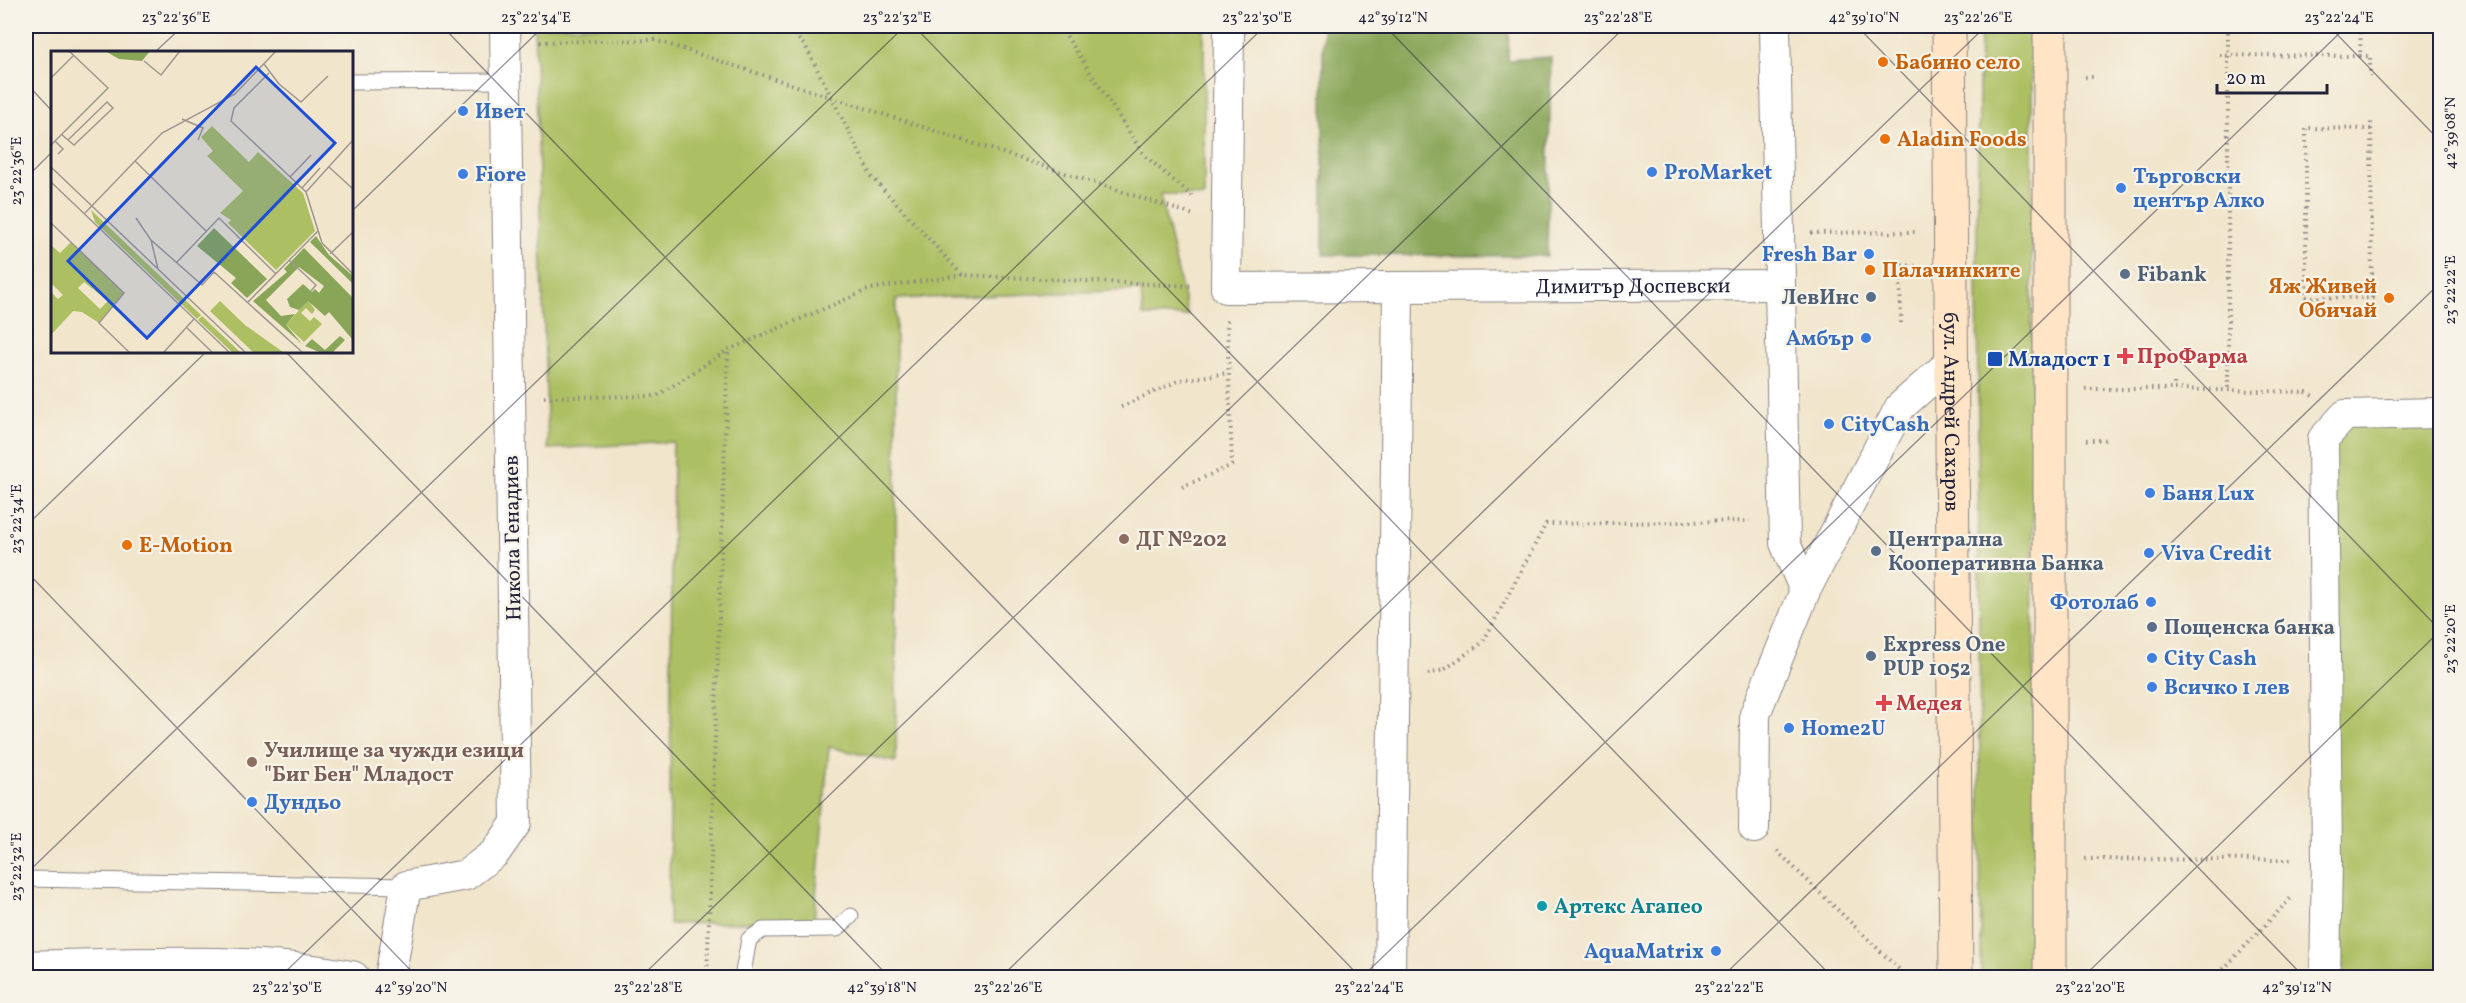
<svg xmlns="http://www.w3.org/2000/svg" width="2466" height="1003" viewBox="0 0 2466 1003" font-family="Vollkorn,serif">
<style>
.green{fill:#acbf62;stroke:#67704e;stroke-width:1.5}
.forest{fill:#89a658;stroke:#56644a;stroke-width:1.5}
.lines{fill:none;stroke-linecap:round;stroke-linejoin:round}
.service-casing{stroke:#8a8483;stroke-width:17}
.minor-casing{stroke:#8a8483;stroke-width:32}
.tertiary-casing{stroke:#8a8483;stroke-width:35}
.secondary-casing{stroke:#8a8483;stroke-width:35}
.path{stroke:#8a8483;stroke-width:4;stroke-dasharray:1.5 4.5;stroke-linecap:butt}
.service{stroke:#fff;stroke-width:15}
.minor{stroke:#fff;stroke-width:30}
.tertiary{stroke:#fff;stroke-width:33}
.secondary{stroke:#ffe4c6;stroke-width:33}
.ticks{fill:none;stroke:#22223b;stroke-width:1.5;stroke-opacity:0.45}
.food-dot{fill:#e8710a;stroke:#f7f3e8;stroke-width:2}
.shop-dot{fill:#3f7fe0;stroke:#f7f3e8;stroke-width:2}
.service-dot{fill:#5c6f8a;stroke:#f7f3e8;stroke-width:2}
.health-dot{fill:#e0444e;stroke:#f7f3e8;stroke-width:2}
.transit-dot{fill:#1a4fb4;stroke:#f7f3e8;stroke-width:2}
.education-dot{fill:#8d6e63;stroke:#f7f3e8;stroke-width:2}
.culture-dot{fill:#0f9aa8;stroke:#f7f3e8;stroke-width:2}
.labels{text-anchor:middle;stroke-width:4.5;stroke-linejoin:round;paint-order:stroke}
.food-label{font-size:21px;font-weight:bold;fill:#c56008;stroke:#f7f3e8;text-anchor:start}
.shop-label{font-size:21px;font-weight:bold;fill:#366cbe;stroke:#f7f3e8;text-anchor:start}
.service-label{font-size:21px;font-weight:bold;fill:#4e5e75;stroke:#f7f3e8;text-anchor:start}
.street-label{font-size:21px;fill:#22223b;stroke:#f7f3e8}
.health-label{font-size:21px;font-weight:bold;fill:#be3a42;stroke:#f7f3e8;text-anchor:start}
.transit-label{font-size:21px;font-weight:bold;fill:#164399;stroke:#f7f3e8;text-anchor:start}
.education-label{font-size:21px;font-weight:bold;fill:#785e54;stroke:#f7f3e8;text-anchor:start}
.culture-label{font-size:21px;font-weight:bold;fill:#0d838f;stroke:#f7f3e8;text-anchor:start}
.inset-road{fill:none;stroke:#9e9791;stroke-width:1.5}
.view{fill:#1d4ed8;fill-opacity:0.15;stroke:#1d4ed8;stroke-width:3}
.inset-edge{fill:none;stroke:#22223b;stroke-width:3}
.neatline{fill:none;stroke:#22223b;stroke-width:2}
.ticks-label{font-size:15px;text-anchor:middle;fill:#22223b}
</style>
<rect width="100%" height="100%" fill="#f7f3e8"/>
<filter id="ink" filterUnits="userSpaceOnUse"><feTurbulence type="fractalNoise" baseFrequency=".0167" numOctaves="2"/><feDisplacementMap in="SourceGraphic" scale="12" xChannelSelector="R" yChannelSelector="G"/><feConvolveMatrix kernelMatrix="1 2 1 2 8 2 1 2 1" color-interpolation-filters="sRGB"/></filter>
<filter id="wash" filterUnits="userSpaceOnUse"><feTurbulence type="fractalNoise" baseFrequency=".008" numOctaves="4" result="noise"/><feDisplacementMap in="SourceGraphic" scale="24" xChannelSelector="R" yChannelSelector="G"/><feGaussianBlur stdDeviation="1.35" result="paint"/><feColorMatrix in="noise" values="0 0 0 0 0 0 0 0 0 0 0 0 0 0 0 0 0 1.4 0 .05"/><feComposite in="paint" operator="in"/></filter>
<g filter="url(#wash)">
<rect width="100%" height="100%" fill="#f1e5cb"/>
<!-- green -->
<path class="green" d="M534,26H1204V197L1160,194L1188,316H1143L1141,290L896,299V762L829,747L814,921L669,924L673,442L548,449Z
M1980,26H2032V344L2036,977H1981L1977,241Z
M2440,413V977H2325L2323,439L2345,415Z"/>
<!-- forest -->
<path class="forest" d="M1323,26H1509L1508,60L1551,57L1547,256L1323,255Z"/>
</g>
<g filter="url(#ink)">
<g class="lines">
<!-- service casing -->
<g class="service-casing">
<path id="service" d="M351,82L506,81
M26,879L406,886
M742,978L749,939L763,930L837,929L851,916"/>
</g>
<!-- minor casing -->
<g class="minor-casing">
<g id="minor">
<path id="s1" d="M1229,26L1226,288L1780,285"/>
<path d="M1775,26L1785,543L1805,591"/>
<path d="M1754,828L1755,714L1805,591L1900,407L1951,362"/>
<path d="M390,978L406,886L466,875L495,853L516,823L505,26"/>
<path d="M1390,978L1398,288"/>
<path d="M2325,978L2327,860L2323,439L2345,415L2440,413"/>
</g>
</g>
<!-- tertiary casing -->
<g class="tertiary-casing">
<path id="tertiary" d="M26,967C132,966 249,957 353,978"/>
</g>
<!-- secondary casing -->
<g class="secondary-casing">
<g id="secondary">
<path id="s2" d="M1949,26L1956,978"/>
<path d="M2050,978V26"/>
</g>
</g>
<!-- path -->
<path class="path" d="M786,26L806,47L872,177L962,275
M1060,26L1144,155L1192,196
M2228,26V390
M540,42L655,40L1194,215
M2220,55L2360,56L2361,26
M2360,56H2370V77
M2085,77H2095
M2371,129L2306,128V297L2372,298L2371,118
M1811,233L1915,232
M1901,323L1900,265L1916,266
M2174,383V389L2306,392L2316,398
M2085,389H2174
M544,397L657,396L728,350L870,289L962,275L1193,286
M1121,407L1180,380L1228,373
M2086,440H2109
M1182,487L1232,465L1227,320
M1428,674L1444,670L1483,642L1546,524L1750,521
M1777,851L1908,978
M2085,859L2294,860
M707,978L728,350
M2215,978L2291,898"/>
<!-- service -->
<use href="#service" class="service"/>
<!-- minor -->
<use href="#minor" class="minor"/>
<!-- tertiary -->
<use href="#tertiary" class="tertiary"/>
<!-- secondary -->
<use href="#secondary" class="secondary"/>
</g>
</g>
<!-- ticks -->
<path class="ticks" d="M442,26L1361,978M914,26L1833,978M1385,26L2305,978M1857,26L2440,630M2329,26L2440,141M155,52L183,26M26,83L52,111M26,178L52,152M351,212L544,26M285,351L890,978M26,526L207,351M26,571L418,978M26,874L905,26M279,978L1265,26M640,978L1626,26M1000,978L1986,26M1361,978L2347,26M1721,978L2440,283M2082,978L2440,631"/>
<!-- markers -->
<g class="food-dot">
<circle cx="1883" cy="62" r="6"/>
<circle cx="1885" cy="139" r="6"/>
<circle cx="1870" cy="270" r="6"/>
<circle cx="2389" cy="298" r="6"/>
<circle cx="127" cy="545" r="6"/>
</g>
<g class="shop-dot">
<circle cx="463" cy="111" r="6"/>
<circle cx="1652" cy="172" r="6"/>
<circle cx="463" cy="174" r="6"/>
<circle cx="2121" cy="188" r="6"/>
<circle cx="1869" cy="254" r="6"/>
<circle cx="1866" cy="338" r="6"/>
<circle cx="1829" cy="424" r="6"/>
<circle cx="2150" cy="493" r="6"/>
<circle cx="2149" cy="553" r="6"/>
<circle cx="2151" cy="602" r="6"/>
<circle cx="2152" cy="658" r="6"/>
<circle cx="2152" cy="687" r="6"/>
<circle cx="1789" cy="728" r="6"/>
<circle cx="252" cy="802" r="6"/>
<circle cx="1716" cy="951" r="6"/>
</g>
<g class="service-dot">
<circle cx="2125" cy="274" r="6"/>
<circle cx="1871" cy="297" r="6"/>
<circle cx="1876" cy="551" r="6"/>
<circle cx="2152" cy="627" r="6"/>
<circle cx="1871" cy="656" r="6"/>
</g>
<g class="health-dot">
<path d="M2122 347h6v6h6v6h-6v6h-6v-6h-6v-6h6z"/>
<path d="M1881 694h6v6h6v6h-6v6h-6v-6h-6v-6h6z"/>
</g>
<rect class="transit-dot" x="1987" y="351" width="16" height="16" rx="3"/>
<g class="education-dot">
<circle cx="1124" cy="539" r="6"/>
<circle cx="252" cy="762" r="6"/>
</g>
<circle class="culture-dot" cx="1542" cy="906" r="6"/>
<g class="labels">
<!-- food labels -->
<g class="food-label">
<text x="1895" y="69">Бабино село</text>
<text x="1897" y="146">Aladin Foods</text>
<text x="1882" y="277">Палачинките</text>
<text x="2377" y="293" text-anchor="end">Яж Живей<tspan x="2377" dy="24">Обичай</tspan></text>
<text x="139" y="552">E-Motion</text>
</g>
<!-- shop labels -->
<g class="shop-label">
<text x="475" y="118">Ивет</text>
<text x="1664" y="179">ProMarket</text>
<text x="475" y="181">Fiore</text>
<text x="2133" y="183">Търговски<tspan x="2133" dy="24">център Алко</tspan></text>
<text x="1857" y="261" text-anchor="end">Fresh Bar</text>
<text x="1854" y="345" text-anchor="end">Амбър</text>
<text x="1841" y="431">CityCash</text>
<text x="2162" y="500">Баня Lux</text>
<text x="2161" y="560">Viva Credit</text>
<text x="2139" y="609" text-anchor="end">Фотолаб</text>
<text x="2164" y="665">City Cash</text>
<text x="2164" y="694">Всичко 1 лев</text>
<text x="1801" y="735">Home2U</text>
<text x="264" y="809">Дундьо</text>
<text x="1704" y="958" text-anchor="end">AquaMatrix</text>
</g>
<!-- service labels -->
<g class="service-label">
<text x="2137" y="281">Fibank</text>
<text x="1859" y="304" text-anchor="end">ЛевИнс</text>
<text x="1888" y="546">Централна<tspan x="1888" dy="24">Кооперативна Банка</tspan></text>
<text x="2164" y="634">Пощенска банка</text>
<text x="1883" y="651">Express One<tspan x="1883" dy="24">PUP 1052</tspan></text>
</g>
<!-- street labels -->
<g class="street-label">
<text dy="7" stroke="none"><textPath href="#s1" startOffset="669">Димитър Доспевски</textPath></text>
<text dy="7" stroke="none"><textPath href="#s2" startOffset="386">бул. Андрей Сахаров</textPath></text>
<text transform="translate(512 538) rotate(-91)" y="7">Никола Генадиев</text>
</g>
<!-- health labels -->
<g class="health-label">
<text x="2137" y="363">ПроФарма</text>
<text x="1896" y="710">Медея</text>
</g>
<!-- transit labels -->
<g class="transit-label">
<text x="2008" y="366">Младост 1</text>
</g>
<!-- education labels -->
<g class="education-label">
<text x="1136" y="546">ДГ №202</text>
<text x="264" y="757">Училище за чужди езици<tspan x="264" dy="24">"Биг Бен" Младост</tspan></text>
</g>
<!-- culture labels -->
<g class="culture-label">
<text x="1554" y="913">Артекс Агапео</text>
</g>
</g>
<!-- overview -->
<g transform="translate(51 51)">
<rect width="302" height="302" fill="#f1e5cb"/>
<path d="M161,75L198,111L207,101L252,142L264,180L225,219L177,172L180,169L169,162L192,140L156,105L162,100L150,86ZM40,159L150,264L146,268L44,171ZM20,191L73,242L48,272L31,261L22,260L0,284V241L7,248L12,244L0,232V194L9,202ZM33,231L57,250L49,258L27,237ZM257,249L264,259L261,263L255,257L250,262L259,270L263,266L271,273L253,291L235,274ZM169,250L194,274L232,301H202L159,260ZM151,265L189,301H181L147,269Z" fill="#acbf62" fill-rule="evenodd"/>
<path d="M54,0H99L91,10L68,8ZM163,177L216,228L196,247L180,232L185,227L146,195ZM265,185L278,204L301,224V232L259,191ZM253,197L301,246V288L278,261L274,265L257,250L248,259L239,256L236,248L252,233L261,241L264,238L268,242L273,235L248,216L215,249L230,265L244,263L235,274L251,293L202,250L236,221L233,218ZM289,285L294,289L282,301H268L254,295L261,288L274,299Z" fill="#89a658"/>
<path class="inset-road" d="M93,10L110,24L129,0M213,13L228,33L250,51L277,25M218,22L183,57L180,70L255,141L271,192L302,223M0,27L23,4M131,68L152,77L147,89M10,83L17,89L23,94L62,57L56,51L17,89M4,90L12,98L7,103M0,94L57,37L18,0M84,110L155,180M0,116L194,301M278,116L302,138M239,126L260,104M0,131L178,301M251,137L269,117M255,141L302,89M34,162L111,82L184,43L225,0M85,167L100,189L107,218M0,172L73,242L48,272L78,301M100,189L151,234L163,221L251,301M279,203L302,181M238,209L265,234L260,240M126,211L168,167L225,223M197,251L267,180M63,256L92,284M136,277L161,301M113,301L143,268"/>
<path class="view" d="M205,16L284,92L96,287L17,210Z"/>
<rect width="302" height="302" class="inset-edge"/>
</g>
<!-- margin -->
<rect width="2466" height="1003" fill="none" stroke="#f7f3e8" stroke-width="66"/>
<!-- scale -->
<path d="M2217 84v9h110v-9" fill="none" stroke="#22223b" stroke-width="3"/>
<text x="2226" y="84" font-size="18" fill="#22223b" stroke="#f7f3e8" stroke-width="4.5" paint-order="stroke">20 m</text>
<rect x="33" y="33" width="2400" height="937" class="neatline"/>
<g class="ticks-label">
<text x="176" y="22">23°22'36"E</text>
<text x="536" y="22">23°22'34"E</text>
<text x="897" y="22">23°22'32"E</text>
<text x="1257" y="22">23°22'30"E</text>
<text x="1393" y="22">42°39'12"N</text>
<text x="1618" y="22">23°22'28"E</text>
<text x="1864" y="22">42°39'10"N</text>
<text x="1978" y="22">23°22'26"E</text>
<text x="2339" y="22">23°22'24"E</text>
<text transform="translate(2450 133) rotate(-90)" y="5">42°39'08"N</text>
<text transform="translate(16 171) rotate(-90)" y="5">23°22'36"E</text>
<text transform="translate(2450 290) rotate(-90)" y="5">23°22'22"E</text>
<text transform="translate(16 519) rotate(-90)" y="5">23°22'34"E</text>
<text transform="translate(2450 639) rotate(-90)" y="5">23°22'20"E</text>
<text transform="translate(16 867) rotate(-90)" y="5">23°22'32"E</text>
<text x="287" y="992">23°22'30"E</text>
<text x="411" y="992">42°39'20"N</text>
<text x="648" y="992">23°22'28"E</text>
<text x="882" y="992">42°39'18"N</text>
<text x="1008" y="992">23°22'26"E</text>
<text x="1369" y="992">23°22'24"E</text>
<text x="1729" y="992">23°22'22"E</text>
<text x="2090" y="992">23°22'20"E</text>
<text x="2297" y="992">42°39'12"N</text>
</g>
</svg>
